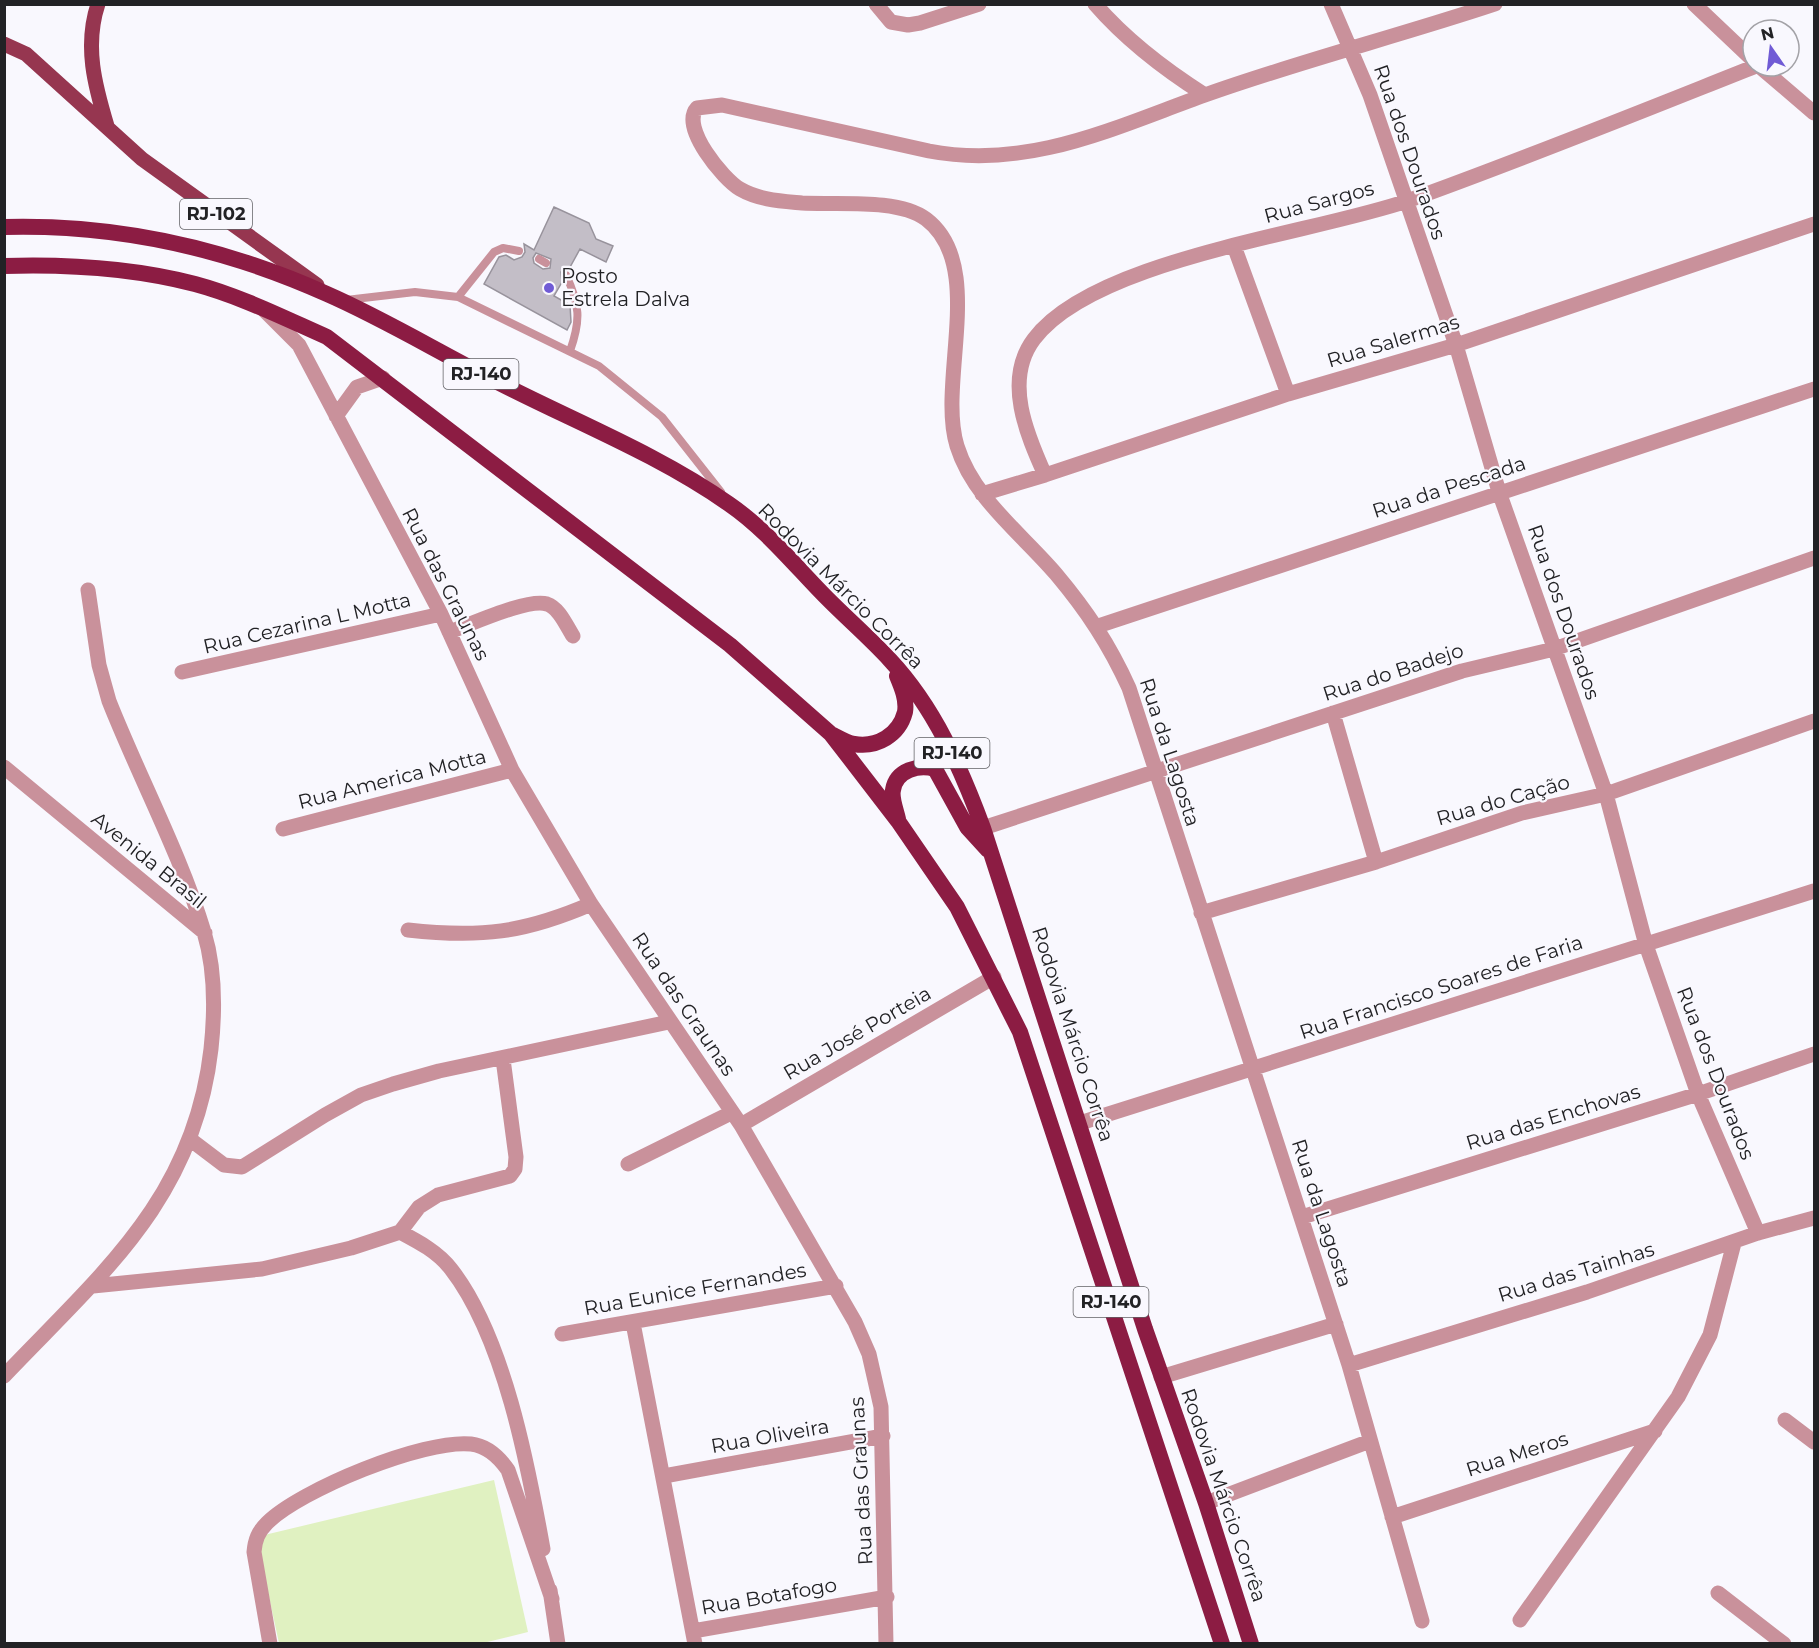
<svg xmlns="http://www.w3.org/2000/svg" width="1819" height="1648" viewBox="0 0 1819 1648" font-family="Montserrat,sans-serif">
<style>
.green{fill:#e0f1c1}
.building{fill:#c3bec7;stroke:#98939c;stroke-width:1.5;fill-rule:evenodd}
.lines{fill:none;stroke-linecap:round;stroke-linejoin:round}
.service{stroke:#c9919b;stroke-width:8}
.minor{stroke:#c9919b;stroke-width:15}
.primary{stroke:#963650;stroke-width:15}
.trunk{stroke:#8c1c43;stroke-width:16}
.poi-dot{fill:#705bd5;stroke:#f9f8fe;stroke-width:2}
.labels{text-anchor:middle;stroke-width:4.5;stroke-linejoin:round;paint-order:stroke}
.shield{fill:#f9f8fe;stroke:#626266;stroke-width:1.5}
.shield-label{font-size:18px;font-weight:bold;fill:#222225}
.street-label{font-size:20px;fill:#222225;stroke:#f9f8fe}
.poi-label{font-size:20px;fill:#222225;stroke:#f9f8fe;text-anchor:start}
</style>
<rect width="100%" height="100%" fill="#f9f8fe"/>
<!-- green -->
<path class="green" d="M494,1480L528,1632L479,1644L279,1643L256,1537Z"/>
<!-- building -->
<path class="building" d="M554,207L589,223L596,239L613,246L606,262L580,249L569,269L561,272L562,282L554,296L570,305L571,322L567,330L484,284L499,257L506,255L514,260L522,257L525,252L524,244L534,250ZM536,253L551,259L550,268L543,269L534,263L533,258Z"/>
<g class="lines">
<!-- service -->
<path class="service" d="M539,259L546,263
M566,275C580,305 581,320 570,351
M458,297L494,252L503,248L519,251
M346,300L415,292L458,297L599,366L662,417L721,492"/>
<!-- minor -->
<path class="minor" d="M876,4L891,22L908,25L920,23L979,4
M1095,4C1127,41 1164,69 1205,95C1300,61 1399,36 1495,4
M1331,4L1370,95L1456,345L1499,492L1606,794L1646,945L1698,1094L1758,1233
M1694,4L1753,60
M1759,66L1814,113
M1205,95C1113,128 1028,170 929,151L722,105L697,108C680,127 723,179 740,189C759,200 781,201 802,203C837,205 898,198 926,219C987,265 937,382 957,446C973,498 1022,534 1056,574C1087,611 1109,644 1129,688L1349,1365L1422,1621
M1234,246L1288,394
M265,311L299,345L441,614L512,770L591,904L741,1125L855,1322L869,1354L881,1407L886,1644
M336,416L357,387L383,378
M1045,475C1027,435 1003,380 1034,339C1094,259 1311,234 1407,201C1524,159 1640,112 1756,66
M982,494L1045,475L1288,394L1456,345L1814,224
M1098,626L1814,389
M449,632C470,625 527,598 547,604C559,608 566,625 573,636
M182,672L441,614
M1333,713L1376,862
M4,767L205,933
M983,828L1462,671L1554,649L1814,558
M283,829L512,770
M1201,913L1376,862L1522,813L1606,794L1814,721
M408,930C480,938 524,933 591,904
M1080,1123L1814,891
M741,1125L994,977
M191,1140L224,1165L242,1167L325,1115L361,1095L393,1084L439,1071L669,1022
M628,1164L731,1113
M1302,1217L1698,1094L1814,1054
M400,1232C419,1242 438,1252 451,1269C504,1337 528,1465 543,1549
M93,1286L262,1269L351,1248L400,1232L419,1207L438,1195L510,1176L515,1169L516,1157L503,1059
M633,1323L695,1644
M562,1334L836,1286
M1349,1365L1587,1292L1758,1233L1814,1218
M4,1376C101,1274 194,1199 211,1049C215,1012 215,968 204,932C180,853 139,777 109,701L99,665L88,590
M1161,1377L1336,1324
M1785,1420L1814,1442
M664,1476L883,1436
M1206,1503L1370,1441
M1392,1517L1655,1431
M550,1590L558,1644
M1718,1593L1784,1644
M1520,1620L1678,1397L1710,1335L1734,1243
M693,1631L887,1597
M270,1644L254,1552C255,1540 258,1532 267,1523C300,1490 424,1439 471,1444C488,1446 499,1457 508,1470L552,1599"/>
<!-- primary -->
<path class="primary" d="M98,4C84,46 95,86 107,126
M4,44L26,54L142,159L317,285"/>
<!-- trunk -->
<path class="trunk" d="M4,227C116,224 225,248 327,294C382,318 435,350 488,377C568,419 655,452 729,504C764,528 792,562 821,592C843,615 868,636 890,660C934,707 961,768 983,828L1145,1329L1206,1503L1251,1644
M4,266C68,264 133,268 195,284C240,296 284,318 327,337L730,645L831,734L898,821L957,907L1020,1032L1222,1644
M833,735C839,738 847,743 854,744C877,748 899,735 905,712C907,700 902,688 897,676
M898,819C896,810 891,798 893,790C896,770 919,764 935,769L967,827L988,850"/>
</g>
<!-- markers -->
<circle class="poi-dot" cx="549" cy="288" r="6"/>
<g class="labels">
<!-- shield labels -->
<g class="shield">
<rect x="180" y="199" width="72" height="30" rx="4.5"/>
<rect x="443.5" y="359" width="75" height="30" rx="4.5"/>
<rect x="914.5" y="738" width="75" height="30" rx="4.5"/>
<rect x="1073.5" y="1287" width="75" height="30" rx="4.5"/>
</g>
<g class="shield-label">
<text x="216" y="220">RJ-102</text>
<text x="481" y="380">RJ-140</text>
<text x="952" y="759">RJ-140</text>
<text x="1111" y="1308">RJ-140</text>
</g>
<!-- street labels -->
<g class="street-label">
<text transform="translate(1410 152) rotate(71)" y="7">Rua dos Dourados</text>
<text transform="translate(1319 202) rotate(-15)" y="7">Rua Sargos</text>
<text transform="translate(1393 341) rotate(-17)" y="7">Rua Salermas</text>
<text transform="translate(1449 487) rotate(-18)" y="7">Rua da Pescada</text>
<text transform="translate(446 584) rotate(63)" y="7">Rua das Graunas</text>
<text transform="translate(841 586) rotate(45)" y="7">Rodovia Márcio Corrêa</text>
<text transform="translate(1564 612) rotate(71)" y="7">Rua dos Dourados</text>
<text transform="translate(307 623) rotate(-13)" y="7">Rua Cezarina L Motta</text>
<text transform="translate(1393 672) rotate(-18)" y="7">Rua do Badejo</text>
<text transform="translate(1170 752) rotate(72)" y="7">Rua da Lagosta</text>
<text transform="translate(392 779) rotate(-14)" y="7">Rua America Motta</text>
<text transform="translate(1503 800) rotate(-16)" y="7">Rua do Cação</text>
<text transform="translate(149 860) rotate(39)" y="7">Avenida Brasil</text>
<text transform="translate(1441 987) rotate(-18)" y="7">Rua Francisco Soares de Faria</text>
<text transform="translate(684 1004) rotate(56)" y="7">Rua das Graunas</text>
<text transform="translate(857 1033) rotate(-30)" y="7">Rua José Porteia</text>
<text transform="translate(1073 1034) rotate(72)" y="7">Rodovia Márcio Corrêa</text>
<text transform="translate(1716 1073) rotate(69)" y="7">Rua dos Dourados</text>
<text transform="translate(1553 1117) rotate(-17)" y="7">Rua das Enchovas</text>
<text transform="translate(1322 1213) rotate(72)" y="7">Rua da Lagosta</text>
<text transform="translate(1576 1272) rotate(-17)" y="7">Rua das Tainhas</text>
<text transform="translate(695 1289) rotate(-10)" y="7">Rua Eunice Fernandes</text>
<text transform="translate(770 1436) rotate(-10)" y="7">Rua Oliveira</text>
<text transform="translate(1517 1454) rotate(-18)" y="7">Rua Meros</text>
<text transform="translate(861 1481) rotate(-93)" y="7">Rua das Graunas</text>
<text transform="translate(1224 1495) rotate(71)" y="7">Rodovia Márcio Corrêa</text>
<text transform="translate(769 1596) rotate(-10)" y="7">Rua Botafogo</text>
</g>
<!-- poi labels -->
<g class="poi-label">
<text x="561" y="283">Posto<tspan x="561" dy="23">Estrela Dalva</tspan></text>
</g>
</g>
<!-- border -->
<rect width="1819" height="1648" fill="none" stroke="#222225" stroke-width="12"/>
<!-- north arrow -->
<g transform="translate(1771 48) rotate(346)"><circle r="28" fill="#f9f8fe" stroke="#a3a2a7" stroke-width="1.5"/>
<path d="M0-4.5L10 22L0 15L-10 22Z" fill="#705bd5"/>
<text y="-9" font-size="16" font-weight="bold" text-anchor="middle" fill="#222225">N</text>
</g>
</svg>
